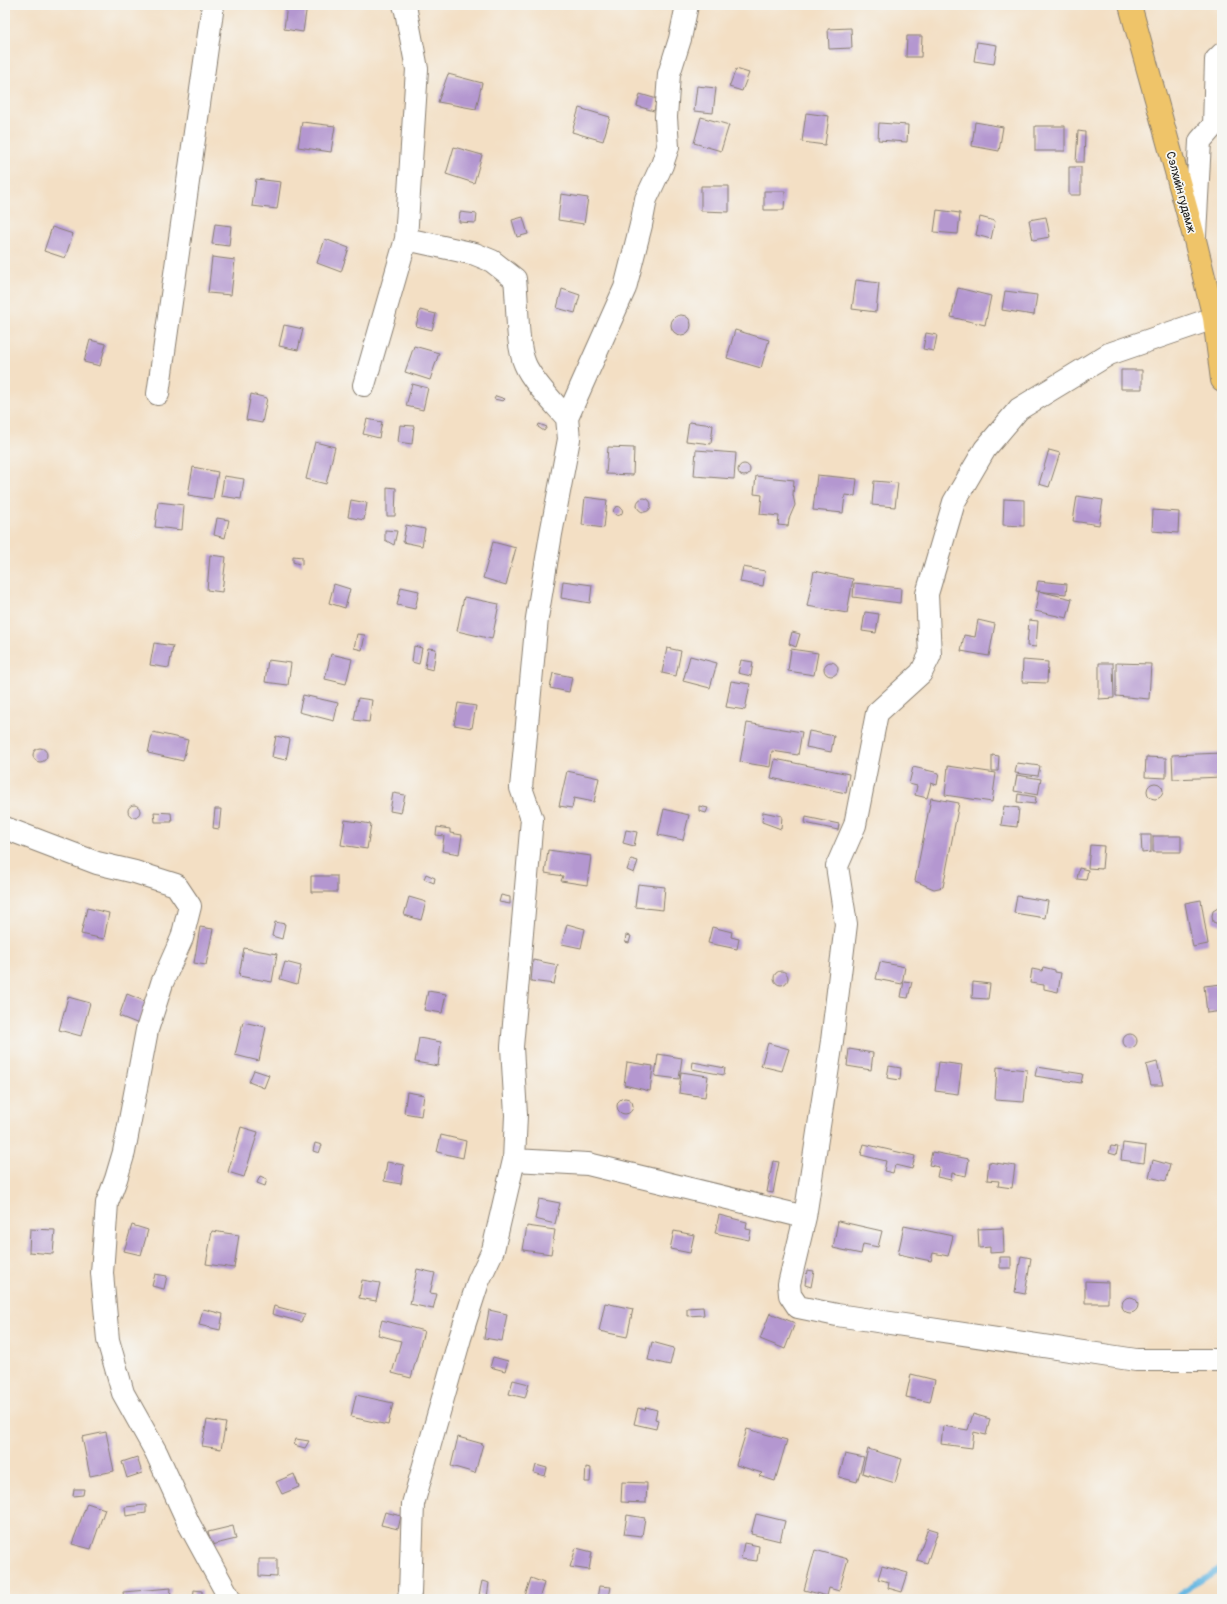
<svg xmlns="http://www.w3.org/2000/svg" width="1227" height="1604" viewBox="0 0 1227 1604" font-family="Pangolin,sans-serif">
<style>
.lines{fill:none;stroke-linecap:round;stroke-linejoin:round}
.stream{stroke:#67b8e2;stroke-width:5.5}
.building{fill:#b497d0}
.minor-casing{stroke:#887e70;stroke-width:24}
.major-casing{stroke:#887e70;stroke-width:24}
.minor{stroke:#fff;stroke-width:22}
.major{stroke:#efc469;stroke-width:22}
.labels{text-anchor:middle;stroke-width:3.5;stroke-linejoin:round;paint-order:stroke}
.street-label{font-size:12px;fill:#1c1c1c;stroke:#f6f6f2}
</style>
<rect width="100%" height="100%" fill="#f6f6f2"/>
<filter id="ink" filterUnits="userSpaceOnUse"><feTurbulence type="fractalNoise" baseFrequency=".025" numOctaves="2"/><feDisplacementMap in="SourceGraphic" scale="8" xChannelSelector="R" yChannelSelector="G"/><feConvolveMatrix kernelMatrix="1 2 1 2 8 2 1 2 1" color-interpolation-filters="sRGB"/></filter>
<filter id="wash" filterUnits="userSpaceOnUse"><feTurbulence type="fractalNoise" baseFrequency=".012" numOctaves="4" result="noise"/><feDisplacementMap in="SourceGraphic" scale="16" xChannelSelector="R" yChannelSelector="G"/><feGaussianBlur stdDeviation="0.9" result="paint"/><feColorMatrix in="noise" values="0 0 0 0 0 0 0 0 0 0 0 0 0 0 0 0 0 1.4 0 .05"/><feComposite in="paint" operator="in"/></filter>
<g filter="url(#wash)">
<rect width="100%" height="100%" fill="#f3dfc4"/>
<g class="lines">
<!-- stream -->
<path class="stream" d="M1172,1599L1222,1567"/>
</g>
<g id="blocks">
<!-- building -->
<path class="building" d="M287,5H307L303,32L284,29Z
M851,28L852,48L829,49L828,29Z
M907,36H922L921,57H906Z
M977,42L997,45L994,64L974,61Z
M736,69L749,73L742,91L729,87Z
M448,74L482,83L476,109L438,102Z
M697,86L716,88L713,113L694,111Z
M640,94L657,99L654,111L637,106Z
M579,108L610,117L603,141L572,132Z
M806,113L829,116L825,145L802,142Z
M701,117L729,125L721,151L694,143Z
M302,122L335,126L331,152L298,147Z
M975,122L1003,127L999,151L972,146Z
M879,123L908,125L907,142L878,140Z
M1035,126H1065V151H1035Z
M1078,131L1085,132L1084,162H1076Z
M454,147L482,155L474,183L446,174Z
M1069,167H1081V195H1069Z
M256,179L281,182L277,209L252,206Z
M701,186H729V212L701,211Z
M764,191H785L784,210H764Z
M561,194L588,198L584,224L558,220Z
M937,210L960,213L958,234L934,232Z
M460,212L477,214L476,223L459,222Z
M523,217L528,234L517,237L512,220Z
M980,217L995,221L991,239L976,235Z
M1046,217L1050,237L1033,240L1029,220Z
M215,224L231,226L229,246L212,244Z
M52,227L73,234L65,258L44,251Z
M325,239L349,248L341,272L317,263Z
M212,257L235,260L231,295L208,293Z
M856,280L879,283L876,312L852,309Z
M958,288L991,296L985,325L951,317Z
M562,289L580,295L575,313L557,308Z
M1005,291L1037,295L1034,315L1002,310Z
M420,310L436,314L432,330L416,326Z
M671 325a10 10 0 1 1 20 0a10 10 0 1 1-20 0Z
M284,325L303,329L298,350L279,346Z
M735,330L769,340L761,368L727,358Z
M926,333L937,335L934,351L923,349Z
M90,340L106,344L100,366L84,362Z
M414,346L439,353L430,380L405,372Z
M1121,370H1142V389H1121Z
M412,384L428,388L423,410L406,406Z
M251,394L267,398L262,423L246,420Z
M496,396L505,399L503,401L494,399Z
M367,419L382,422L379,438L363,434Z
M689,422L713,425L711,444L686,441Z
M539,424L547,427L544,431L538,427Z
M400,425L414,426L412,444L398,442Z
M315,442L335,447L326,484L306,479Z
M608,447L634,448L633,475L606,474Z
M696,450L736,453L734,479L694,476Z
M1049,450L1060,453L1049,487L1039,484Z
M738 470a6 6 0 1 1 12 0a6 6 0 1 1-12 0Z
M193,467L218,472L213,499L188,495Z
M817,475L857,479L855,496L845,495L843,513L813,510Z
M224,476L244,479L241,499L221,496Z
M756,476L794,480L793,495L795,505L789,519L788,526L778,525L779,516L760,514L762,495L754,494Z
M874,481L898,483L895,507L872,505Z
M387,487L396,488L395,516H387Z
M1077,496L1103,500L1099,525L1073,521Z
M585,497L607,500L604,528L582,525Z
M637 505a7 7 0 1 1 14 0a7 7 0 1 1-14 0Z
M1004,499L1024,500V526L1003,525Z
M351,500L367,503L364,520L348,517Z
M158,502L184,505L182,530L155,527Z
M613.5 511a4.5 4.5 0 1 1 9 0a4.5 4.5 0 1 1-9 0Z
M1153,510L1179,512L1178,533L1152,531Z
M217,518L229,520L225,538L214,535Z
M406,525L425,529L422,546L403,542Z
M385,530L397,531L394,545L385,540Z
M493,542L516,548L506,585L483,578Z
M210,555L226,557L222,592L207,590Z
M293,556L302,557V565L293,562Z
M743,567L765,571L763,586L740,582Z
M814,571L853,579L847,613L807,606Z
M563,581L592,585L590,603L561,598Z
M1038,581L1067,584L1066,594L1036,591Z
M854,583L901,588L900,603L853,597Z
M334,584L350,589L345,608L329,603Z
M401,587L419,591L415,609L397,605Z
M1039,591L1072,599L1067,618L1035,611Z
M464,597L499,604L492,639L457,631Z
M865,612L879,614L876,633L862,631Z
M978,620L995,624L989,656L961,651L964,635L975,637Z
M1029,620L1038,621L1036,647L1027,646Z
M792,632L800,634L796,647L789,644Z
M357,634L365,635L362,650L354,648Z
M154,643L173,646L169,668L150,665Z
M414,646L422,648L419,664L412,662Z
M428,648L436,649L433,670L425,668Z
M667,648L681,651L676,676L662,673Z
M791,649L818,653L814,675L788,671Z
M331,654L352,659L346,684L325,679Z
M690,656L717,663L710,688L683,681Z
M268,660L291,663L288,685L265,682Z
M741,660L753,662L751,676L738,673Z
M1023,660L1048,662L1047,683L1022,682Z
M824 669a7 7 0 1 1 14 0a7 7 0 1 1-14 0Z
M1099,663H1113L1114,698L1099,699Z
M1116,663L1151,664L1149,699L1116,696Z
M553,673L572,677L569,692L550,688Z
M731,681L750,684L745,710L726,707Z
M303,695L338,703L334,721L299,712Z
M358,698L372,700L369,722L354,720Z
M458,703L476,706L472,728L454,725Z
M747,723L802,732L798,755L772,751L770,767L740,762Z
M809,731L834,736L831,752L806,747Z
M153,732L188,740L183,761L148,753Z
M276,736L290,739L286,760L272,757Z
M33 755a7 7 0 1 1 14 0a7 7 0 1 1-14 0Z
M1222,753V777L1173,779L1172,755Z
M992,755L999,756L998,771H992Z
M1146,757L1166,758V778L1145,777Z
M775,759L849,774L846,793L771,778Z
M1017,763L1040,766L1038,776L1015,773Z
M948,766L996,773L992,802L945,795Z
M913,767L939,773L937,785L931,783L927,798L915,795L917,786L909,784Z
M567,771L599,778L594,802L574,798L572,808L559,806Z
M1017,775L1041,779L1038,795L1014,791Z
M1147 791a8 8 0 1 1 16 0a8 8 0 1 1-16 0Z
M393,793L405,795L401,813L390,811Z
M1018,794L1036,797L1035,804L1017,802Z
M931,798L959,803L943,887L934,889L915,881Z
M128 811a6 6 0 1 1 12 0a6 6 0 1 1-12 0Z
M699,806L708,808L706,813L699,811Z
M1004,806L1019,808L1017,827L1001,825Z
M215,809H221L219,829L213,828Z
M664,809L689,815L683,840L658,835Z
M154,812L171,813L172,822H155Z
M763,812L782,816L781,829L762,822Z
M806,817L839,824L838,830L805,823Z
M345,820L371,824L367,849L341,845Z
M437,827L450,829V833L462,835L459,854L442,851L444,836L436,835Z
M626,830L637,832L634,846L623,843Z
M1141,835H1151V852L1142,853Z
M1153,836H1181V852H1153Z
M1090,845L1104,846L1102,869L1088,868Z
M548,850L591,856L587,885L561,881L563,876L545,873Z
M631,859L638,861L634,873L627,870Z
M1079,868L1088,870L1086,880L1077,879Z
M426,874L435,878L434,883L424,879Z
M311,876H337V892H311Z
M638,884L665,887L663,910L635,907Z
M501,895L510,897V904L499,902Z
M1017,896L1048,901L1045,918L1014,913Z
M409,897L426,902L421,920L404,915Z
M1201,900L1208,944L1193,947L1185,903Z
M87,908L109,913L104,939L81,934Z
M1218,908H1222L1221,925L1213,922L1212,916L1213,911Z
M275,922L285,924L282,939L272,936Z
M567,924L585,929L581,948L562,944Z
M200,927L213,929L206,965L194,963Z
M712,927L732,932L731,937L739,939L737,949L708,943Z
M626,935L631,936L629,943L625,942Z
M244,948L277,954L272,982L239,976Z
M533,960L558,965L554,984L531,981Z
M285,962L301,966L297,984L280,979Z
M880,962L905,967L902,984L876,979Z
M1043,967L1055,970V972L1061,973L1058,992L1044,989V985L1030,983L1032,969L1042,971Z
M774 978a7 7 0 1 1 14 0a7 7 0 1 1-14 0Z
M904,981L912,982L908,998L901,997Z
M973,982L990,984L988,999L972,998Z
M1222,984V1011L1207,1013L1204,986Z
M428,991L446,994L442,1013L424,1010Z
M127,994L147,1002L139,1024L119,1016Z
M68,997L90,1003L81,1036L59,1030Z
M243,1022L266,1027L259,1061L235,1055Z
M1123 1041a7 7 0 1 1 14 0a7 7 0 1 1-14 0Z
M419,1038L441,1042L438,1066L415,1062Z
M768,1043L789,1049L782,1071L761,1066Z
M849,1049L873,1053L871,1070L847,1066Z
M658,1054L682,1058L679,1079L655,1076Z
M627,1062L653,1066L650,1091L624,1085Z
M693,1062L725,1068L724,1075L692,1069Z
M939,1062L962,1065L958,1094L935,1091Z
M1157,1062L1163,1085H1151L1146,1065Z
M889,1066L901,1068L900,1080L887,1078Z
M997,1067L1027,1070L1024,1102L995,1100Z
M1037,1067L1083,1074L1081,1083L1035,1076Z
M254,1070L269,1075L264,1088L249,1082Z
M681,1072L708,1076L705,1097L679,1093Z
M407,1092L424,1095L421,1116L404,1113Z
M617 1106a8 8 0 1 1 16 0a8 8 0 1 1-16 0Z
M241,1127L258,1132L244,1177L228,1172Z
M441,1135L466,1141L463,1158L437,1152Z
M315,1143L322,1145L319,1153L313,1151Z
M1123,1143L1146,1146L1144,1163L1121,1160Z
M864,1144L915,1156L912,1169L895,1165L893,1173L884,1171L886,1161L861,1155Z
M1111,1146L1118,1147L1116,1155L1109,1153Z
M932,1152L969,1159L966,1176L952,1173L951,1180L937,1177L939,1167L929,1165Z
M1153,1160L1170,1165L1166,1181L1149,1177Z
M773,1161L779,1162L773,1193L767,1192Z
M387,1162L404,1165L401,1184L384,1181Z
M989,1162L1015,1166L1012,1188L998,1186L999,1181L987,1180Z
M260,1176L267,1179L265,1186L257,1183Z
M539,1199L560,1203L555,1224L535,1219Z
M719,1215L747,1222L746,1229L751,1230L749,1240L715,1233Z
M838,1221L882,1231L878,1247L863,1244L861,1254L833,1248Z
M132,1225L148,1230L141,1255L124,1251Z
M527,1226L555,1230L551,1254L523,1250Z
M904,1226L953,1236L948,1256L933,1253L931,1261L898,1254Z
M1003,1228L1004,1252L990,1253V1247L979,1248L978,1229Z
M30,1229L55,1230L53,1254L29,1252Z
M212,1231L239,1235L234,1268L206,1264Z
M674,1231L694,1235L690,1253L670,1249Z
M1021,1256L1031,1258L1025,1294L1015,1292Z
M1000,1257H1011V1268H1000Z
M417,1269L435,1273L430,1293L437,1294L433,1309L410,1304Z
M807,1270L814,1271L811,1287L805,1285Z
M155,1274L167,1276L164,1289L152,1286Z
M362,1280L380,1283L376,1301L359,1298Z
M1085,1281L1108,1282V1303H1085Z
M1122 1305a8 8 0 1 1 16 0a8 8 0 1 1-16 0Z
M605,1303L633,1309L627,1337L599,1331Z
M274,1306L305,1314L301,1322L272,1314Z
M703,1307L704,1315L687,1316V1308Z
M203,1309L223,1314L220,1330L199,1325Z
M489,1310L507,1314L502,1341L484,1338Z
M770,1313L795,1323L785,1349L760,1339Z
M382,1320L424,1331L411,1378L392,1373L401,1341L378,1335Z
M652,1342L674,1348L670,1365L648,1360Z
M493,1357L508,1361L505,1371L490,1367Z
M911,1374L935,1380L930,1402L906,1397Z
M513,1380L529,1384L525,1398L509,1394Z
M356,1395L393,1403L388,1425L351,1417Z
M646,1407L657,1410L655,1419L658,1420L656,1429L634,1424L638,1408L645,1410Z
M973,1414L990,1419L986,1435L974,1432L972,1448L941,1444L943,1426L968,1430Z
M207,1420L226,1423L221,1449L202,1446Z
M747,1429L787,1440L775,1481L759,1476L762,1473L736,1465Z
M106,1432L114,1471L90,1476L82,1437Z
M458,1437L483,1444L475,1473L451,1466Z
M296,1439L309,1441L305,1448L294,1445Z
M868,1449L902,1459L895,1483L862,1473Z
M845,1454L864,1458L857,1482L839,1477Z
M137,1457L142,1473L127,1478L122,1462Z
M536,1465L547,1468L545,1476L534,1473Z
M586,1467L591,1468L590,1482H585Z
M294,1474L299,1487L282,1494L276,1482Z
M622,1482L647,1483L646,1503L621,1502Z
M74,1489H84L83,1495L73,1496Z
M87,1503L105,1509L91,1549L72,1544Z
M146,1505V1513L126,1516L125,1507Z
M385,1512L401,1516L398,1529L381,1525Z
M756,1514L785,1521L780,1541L751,1534Z
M627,1515L645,1518L642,1536L624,1534Z
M233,1526L236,1539L211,1545L208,1532Z
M928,1528L938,1531L927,1563L917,1560Z
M744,1543L759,1546L757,1561L741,1559Z
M576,1548L592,1552L589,1570L570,1567Z
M815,1550L848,1559L839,1591L829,1588L827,1596L804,1590Z
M259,1559H277V1577L259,1576Z
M882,1566L908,1573L902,1592L888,1588L889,1582L878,1579Z
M531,1578L544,1583L539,1599L525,1596Z
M482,1581L489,1583L487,1597L479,1595Z
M599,1586L611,1587L609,1597L615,1599H597Z
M171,1588L170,1599H124L123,1592Z
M194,1590L202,1591V1599H193Z"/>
</g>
</g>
<g filter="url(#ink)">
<use href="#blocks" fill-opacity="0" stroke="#887e70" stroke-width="1"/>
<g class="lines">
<!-- minor casing -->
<g class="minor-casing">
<path id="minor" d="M1222,54L1216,60L1214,125L1222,123
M1195,235L1200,141L1214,125
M406,239L475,254L492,261L515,279C518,303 516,343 525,364C532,381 554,403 567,418
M364,385L406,239L417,69L406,11L404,5
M158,394L213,5
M5,828L97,863L135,872L176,885L190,906L182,938L162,983L147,1030L124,1152L116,1179L107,1203L102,1273L108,1340L123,1393L156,1452L189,1524L230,1599
M514,1160L588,1164L805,1217L832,1041L846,924L837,866L855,825L877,713L921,673L930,655L927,594L954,502L985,449L1019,409L1109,354L1214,318
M805,1217L789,1284L790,1295L798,1307L837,1315L1136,1360H1222
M408,1599L410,1593L413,1504L460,1338L478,1282L493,1250L514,1160L516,1115L512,1047L532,819L521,788L537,618L551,534L569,439L567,418L625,288L641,225L646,199L662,165L668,147L666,117L669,74L680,39L687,5"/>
</g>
<!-- major casing -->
<g class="major-casing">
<path id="major" d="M1130,5L1195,240L1214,318L1222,380"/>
</g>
<!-- minor -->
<use href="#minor" class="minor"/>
<!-- major -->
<use href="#major" class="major"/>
</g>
</g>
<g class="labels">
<!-- street labels -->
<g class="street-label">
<text transform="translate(1181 192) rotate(75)" y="4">Сэлхийн гудамж</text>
</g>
</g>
<!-- margin -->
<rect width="1227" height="1604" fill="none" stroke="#f6f6f2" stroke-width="20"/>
</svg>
